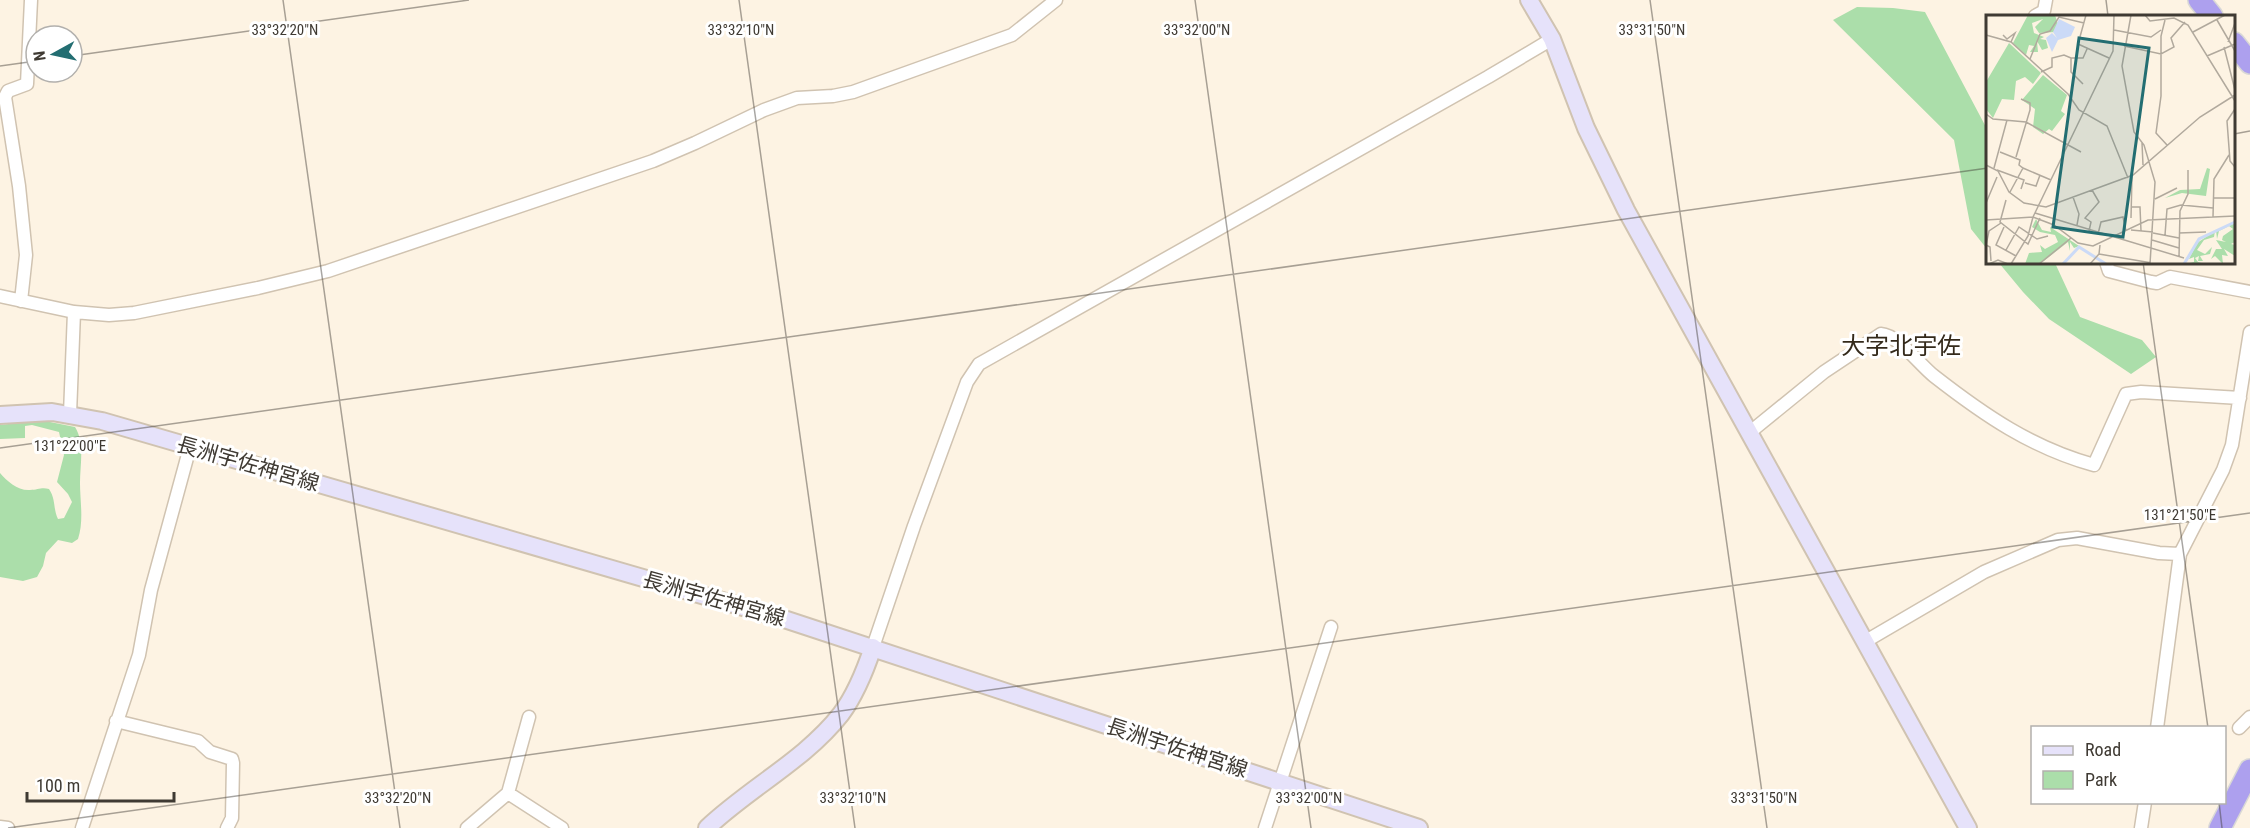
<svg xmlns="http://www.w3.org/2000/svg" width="2250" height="828" viewBox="0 0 2250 828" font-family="'Roboto Condensed','Noto Sans JP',sans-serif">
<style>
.green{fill:#abdeaa}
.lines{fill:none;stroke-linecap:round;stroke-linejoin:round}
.street-casing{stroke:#d0c3b1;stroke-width:15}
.secondary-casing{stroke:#d0c3b1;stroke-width:20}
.highway-casing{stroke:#d9d8d6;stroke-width:24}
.street{stroke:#fff;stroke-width:12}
.secondary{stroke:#e6e2fa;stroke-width:16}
.highway{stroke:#ada0ee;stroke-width:21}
.ticks{fill:none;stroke:#3f3a33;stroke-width:1.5;stroke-opacity:0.45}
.labels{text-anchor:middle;stroke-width:6;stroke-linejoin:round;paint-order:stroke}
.street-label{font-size:21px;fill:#3f3a33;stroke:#fff}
.quarter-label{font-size:24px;fill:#342a1b;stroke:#fff}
.inset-river{fill:none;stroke:#cbdaf7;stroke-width:3}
.inset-road{fill:none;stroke:#b1a99d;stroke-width:1.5}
.view{fill:#236e72;fill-opacity:0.15;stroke:#236e72;stroke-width:3}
.inset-edge{fill:none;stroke:#3f3a33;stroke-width:3}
.ticks-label{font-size:15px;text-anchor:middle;fill:#3f3a33;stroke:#fff;stroke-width:6;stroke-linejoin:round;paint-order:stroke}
</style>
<rect width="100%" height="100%" fill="#fdf3e3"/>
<!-- green -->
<path class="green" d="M1857,7L1893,8L1925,12L1987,129V249L1971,229L1954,140L1833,20Z
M1999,263H2055L2080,317L2142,340L2156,357L2131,374L2049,319L2023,292Z
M40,420L75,427C85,443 80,464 80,483C80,501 84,521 78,539L72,543L58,540L46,553L43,566L37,577L23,581L0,577V473C7,481 18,491 30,490C38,490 41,487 49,489C56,499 53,509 58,519L64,518L72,502L68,494L57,482L64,455L59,432L32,425L25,426V438L0,439V425Z"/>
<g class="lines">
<!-- street casing -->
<g class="street-casing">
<path id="street" d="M2035,16L2044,11L2046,0
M2106,262L2109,271L2151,282L2157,283L2170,277L2250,292
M0,296L74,312L109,315L134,313L258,288L328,271L653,161L695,143L764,110L797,98L833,96L853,92L1012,35L1056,0
M21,301L26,255L19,186L5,97L8,91L27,84L31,0
M70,414L74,312
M1749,433L1824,372L1881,334C1898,335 1920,365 1934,376C1984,415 2032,448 2094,465L2126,394L2141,392L2240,398
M1866,641L1984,572L2058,540L2077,538L2159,553L2180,554
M873,647L914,526L967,382L979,364L1488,77L1552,39
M116,721L198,741L210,752L232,759L233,763L232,818L227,828
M2157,728L2180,554L2223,470L2232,445L2250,332
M2239,728L2250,717
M508,793L562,828
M0,827L8,828
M82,828L139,655L151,590L190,447
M467,828L508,793L529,717
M1265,828L1331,627
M2141,828L2145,802"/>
</g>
<!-- secondary casing -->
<g class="secondary-casing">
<path id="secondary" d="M1529,0L1552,39L1586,128L1626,210L1968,828
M0,415L52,412L102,421L781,618L1419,828
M707,828C749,788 805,760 841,714C856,694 865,671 873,647"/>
</g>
<!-- highway casing -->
<g class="highway-casing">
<path id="highway" d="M2199,0L2212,16
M2234,43L2250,63
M2220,828L2250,770"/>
</g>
<!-- street -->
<use href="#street" class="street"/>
<!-- secondary -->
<use href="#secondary" class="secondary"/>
<!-- highway -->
<use href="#highway" class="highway"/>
</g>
<!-- ticks -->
<path class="ticks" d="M283,0L400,828M739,0L855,828M1195,0L1311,828M1650,0L1767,828M2106,0L2108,16M72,56L469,0M0,66L36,61M2234,134L2250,131M2143,262L2208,728M0,448L1988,168M2219,802L2222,828M8,828L2250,513"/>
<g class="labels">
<!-- street labels -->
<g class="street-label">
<text transform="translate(248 464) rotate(16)" y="7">長洲宇佐神宮線</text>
<text transform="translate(714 599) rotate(16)" y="7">長洲宇佐神宮線</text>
<text transform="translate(1177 748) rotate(18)" y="7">長洲宇佐神宮線</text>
</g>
<!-- quarter labels -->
<g class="quarter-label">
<text x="1901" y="354">大字北宇佐</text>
</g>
</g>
<!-- overview -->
<g transform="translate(1986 15)">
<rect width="249" height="249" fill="#fdf3e3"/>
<path d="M42,0H69L72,9L69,17L53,18L49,12L57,4L46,8L48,18L58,22L54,24L60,25L62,33L56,35L51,26L52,37H44L48,31L43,30L40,40L27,28ZM23,28L55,58L47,69L39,62L30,66L28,85L16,84L7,103L0,94V67ZM57,60L81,80L75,96L79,99L66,116L63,114L57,119L47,112L49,94L36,85ZM221,153L224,154L220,181L196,178L179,183L194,175L214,174ZM50,204L56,215L65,217L64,212L93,231L88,233L84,227V236L82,227L54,249H39L43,238L56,237L54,230L59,234L72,227L69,220L54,217L46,212ZM249,208V227L245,229L249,230V241L238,234L242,241L236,240L237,249L229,241L225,244L230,234H236L230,225L240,227L236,225L237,221L247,214L243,211L233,216L231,224L230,215ZM229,216L228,222L218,225L211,235L219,239L226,232L224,239L214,241L217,246H212L213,241L209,243L212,247L219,249H199L208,247V242L203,244L211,228Z" fill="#abdeaa"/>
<path d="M73,4L89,12L85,21L72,25L66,37L60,23L66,18L71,23L67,17Z" fill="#cbdaf7"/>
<path class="inset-river" d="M77,249L93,232L120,249M198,249L213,224L249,207"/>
<path class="inset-road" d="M100,0L92,29L123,43M145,0L136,51L148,117L158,130L169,167L164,249M159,0L164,6L188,3L202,10L249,86M179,5L175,21V81L170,118L181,130M231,5L249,36M128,15L165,22L175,15M207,17L239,0M0,20L25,27L82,79L93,95L121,111L142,163M17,20L21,24L29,18L25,27M242,27L249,8M138,31L175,39L188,32L185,23L199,7M238,32L249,75M221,41L249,29M85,43V57L97,69M85,43H97L101,34M44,44L54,19L64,16L73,2L98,8M55,57L66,52V43L78,40L85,43M249,94L241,106L244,146L249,152M0,99L7,104L40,107L95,137M156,128L157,150M14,137L34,145L33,150L37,153L65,165M30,142L44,95V88L35,84M0,150L12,156L23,177L38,188L60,192L147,160L214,102L249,80M8,153L21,105M11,155L38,165L35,174M39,168L50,171L54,160M24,177L37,153M87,182L93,199L91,210M228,183H249M169,184L191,173M20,185L14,207L42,229L54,203M0,188L11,162M195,190L227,193M145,192H154L155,216M49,198L198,243M47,202L127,36L128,0M227,202L228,164L243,140M145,203L146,161M0,205L47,202L68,210L92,228L107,231L162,205L249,201M18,212L10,230L30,241M145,215L167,217M103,216L105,207L99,203L113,187L106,175M167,218L193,223M193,218L220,217M112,219L115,207L137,202L140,216M179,220L181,194L195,190M166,225L193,233M0,230L3,216L15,208M0,230L4,232L5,246M20,235L33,212L51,224L62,221M113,239L172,249M193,242L194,196L202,179V155M3,249L12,245L22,249M25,249L42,221L47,202M53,249L85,223M104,249L113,239L114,230"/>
<path class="view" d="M93,23L163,33L137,222L67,212Z"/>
<rect width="249" height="249" class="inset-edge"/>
</g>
<g class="ticks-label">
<text x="285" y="35">33°32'20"N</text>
<text x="741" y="35">33°32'10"N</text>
<text x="1197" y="35">33°32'00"N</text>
<text x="1652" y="35">33°31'50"N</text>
<text x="70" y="451">131°22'00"E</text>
<text x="2180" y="520">131°21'50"E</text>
<text x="398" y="803">33°32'20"N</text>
<text x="853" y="803">33°32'10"N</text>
<text x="1309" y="803">33°32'00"N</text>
<text x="1764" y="803">33°31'50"N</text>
</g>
<!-- legend -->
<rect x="2031" y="726" width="195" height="78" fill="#ffffff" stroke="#b2b0ad" stroke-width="1.5"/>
<rect x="2043" y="746" width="30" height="9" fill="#e6e2fa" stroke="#b2b0ad" stroke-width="1.5"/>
<text x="2085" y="756" font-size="18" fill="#3f3a33">Road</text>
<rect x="2043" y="771" width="30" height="18" fill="#abdeaa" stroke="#b2b0ad" stroke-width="1.5"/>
<text x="2085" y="786" font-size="18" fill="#3f3a33">Park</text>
<!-- north arrow -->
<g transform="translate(54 54) rotate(262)"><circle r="28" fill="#ffffff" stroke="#b2b0ad" stroke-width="1.5"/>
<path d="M0-4.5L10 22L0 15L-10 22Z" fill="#236e72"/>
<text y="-9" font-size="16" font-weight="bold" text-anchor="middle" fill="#3f3a33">N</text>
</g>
<!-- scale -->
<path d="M27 792v9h147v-9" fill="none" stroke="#3f3a33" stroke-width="3"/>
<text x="36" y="792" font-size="18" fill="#3f3a33" stroke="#ffffff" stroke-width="4.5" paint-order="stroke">100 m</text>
</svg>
